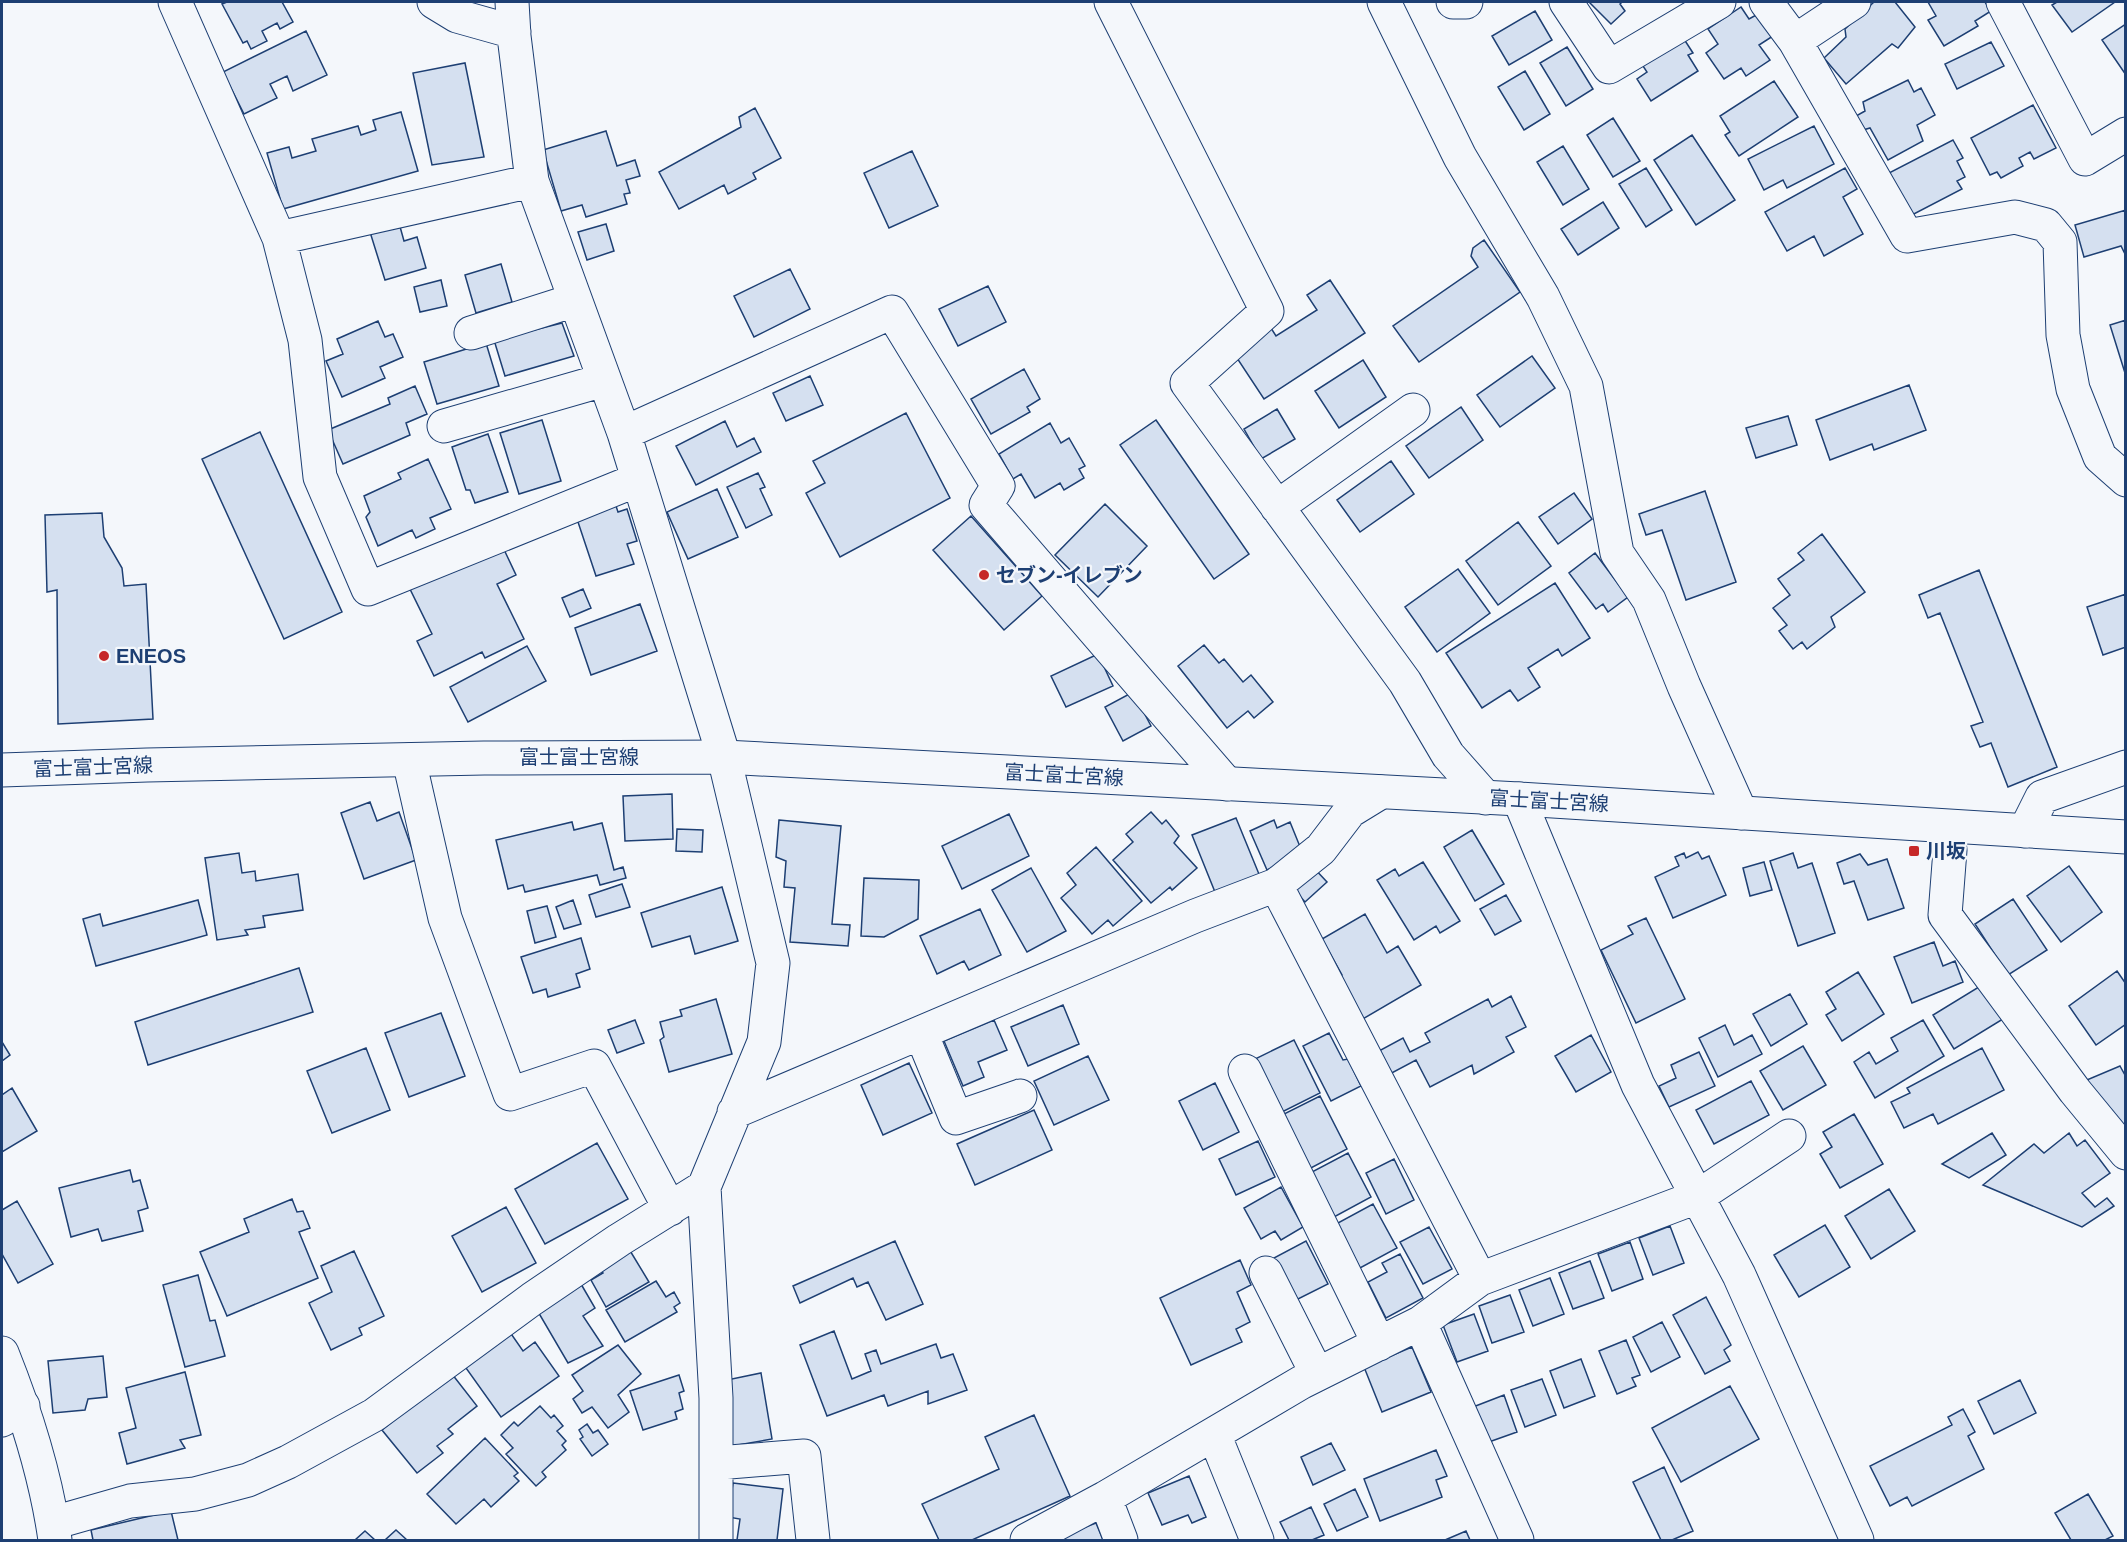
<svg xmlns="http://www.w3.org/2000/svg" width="2127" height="1542" viewBox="0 0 2127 1542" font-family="Arial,'Noto Sans JP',sans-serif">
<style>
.building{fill:#d5e0f0;stroke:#1d3f73;stroke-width:1.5}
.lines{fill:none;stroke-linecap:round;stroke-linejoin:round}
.street-casing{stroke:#1d3f73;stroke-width:35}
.secondary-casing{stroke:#1d3f73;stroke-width:35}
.street{stroke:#f4f7fb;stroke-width:33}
.secondary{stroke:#f4f7fb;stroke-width:33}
.poi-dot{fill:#c62828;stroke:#f4f7fb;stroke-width:2}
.labels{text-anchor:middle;stroke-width:4.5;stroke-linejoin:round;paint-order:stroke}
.poi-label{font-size:20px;font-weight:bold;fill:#1d3f73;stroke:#f4f7fb;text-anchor:start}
.street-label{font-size:20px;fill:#1d3f73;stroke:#f4f7fb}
</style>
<rect width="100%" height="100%" fill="#f4f7fb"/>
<!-- building -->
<path class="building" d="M227,2H282L293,22L280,29L277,23L262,31L267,41L251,49L247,41L243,43L222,4Z
M1589,2H1622L1620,4L1625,11L1611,24Z
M1874,2H1895L1915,27L1898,48L1892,44L1846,84L1824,58L1846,37L1845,29Z
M1928,2H1985L1991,11L1975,21L1978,26L1944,46L1928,20L1936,16Z
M2057,2H2115L2072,32L2052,5Z
M1741,7L1749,19L1758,14L1773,36L1759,45L1770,60L1746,76L1741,68L1724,79L1706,53L1718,44L1708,29Z
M1535,11L1552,40L1509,65L1492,36Z
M2126,24V75L2102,40Z
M306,31L327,75L293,91L287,76L270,84L277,98L244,114L223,72Z
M1682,36L1693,53L1688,55L1698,71L1651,101L1637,79L1647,72L1641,63Z
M1991,42L2004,66L1957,89L1945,64Z
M1567,47L1593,89L1566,106L1540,63Z
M465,63L484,157L432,165L413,73Z
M1525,71L1550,114L1524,130L1498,87Z
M1908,80L1914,92L1921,88L1935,115L1917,125L1923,141L1888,160L1870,128L1863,130L1856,116L1865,111L1863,102Z
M1774,81L1798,117L1739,156L1725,135L1730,132L1720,116Z
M2033,105L2056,148L2034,159L2030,152L2019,158L2023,166L2001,178L1997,172L1990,175L1971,138Z
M755,108L781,158L753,173L756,179L728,194L724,185L679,209L659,172L741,127L739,117Z
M401,112L418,171L283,209L267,153L289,147L292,158L316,151L312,139L358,126L361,135L376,130L373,120Z
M1613,118L1640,161L1613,177L1587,135Z
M1814,126L1834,164L1787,188L1783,180L1764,190L1748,159Z
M606,131L617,166L635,160L640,176L626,180L630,193L624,194L627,204L586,217L582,205L561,211L543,150Z
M1692,135L1735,200L1696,225L1654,160Z
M1953,140L1963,158L1957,161L1965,177L1957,181L1962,189L1910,216L1887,174Z
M1563,146L1589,189L1563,205L1537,162Z
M912,151L938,206L889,228L864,173Z
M1646,168L1672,210L1646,227L1619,184Z
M1845,168L1857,189L1843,197L1863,234L1824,256L1814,236L1787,251L1765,212Z
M1603,202L1619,228L1578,255L1561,229Z
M2126,210V256L2121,246L2084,257L2075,225Z
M399,223L404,241L417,237L426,268L385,280L370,232Z
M606,224L614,251L587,260L578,232Z
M1484,240L1520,292L1419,362L1393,326L1478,267L1471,256L1473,248Z
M501,264L512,302L476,313L465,275Z
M790,269L810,309L754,337L734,296Z
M441,280L447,306L420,312L414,287Z
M1330,280L1365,333L1264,399L1233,352L1271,328L1276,336L1317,310L1307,295Z
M988,286L1006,322L958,346L939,309Z
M2126,320V373H2125L2110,325Z
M378,321L385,337L393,334L403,357L380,367L385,378L342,397L326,361L343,354L337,339Z
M562,323L574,356L505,376L494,340Z
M486,343L499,386L437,404L424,362Z
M1532,356L1555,388L1500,427L1477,395Z
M1363,360L1386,397L1339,428L1315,391Z
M1024,369L1040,399L1027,407L1030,412L991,434L971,399Z
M810,376L823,405L786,421L773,393Z
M1909,385L1926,430L1874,450L1872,444L1830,460L1816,420Z
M415,386L427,414L406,423L410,435L343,464L328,430L390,404L388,398Z
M1461,407L1483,440L1429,478L1406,446Z
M1277,409L1295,439L1261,459L1244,429Z
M906,413L950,498L840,557L806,493L825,483L813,461Z
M1788,416L1797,445L1756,458L1746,428Z
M542,420L561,481L519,494L500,433Z
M1156,420L1249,554L1214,579L1120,445Z
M725,421L737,447L754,438L761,452L696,485L676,446Z
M1050,423L1061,443L1069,438L1085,466L1079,469L1084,478L1064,490L1060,483L1035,498L1021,474L1013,479L999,454Z
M260,432L342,612L284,639L202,459Z
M488,434L508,492L475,503L470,490H466L452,447Z
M428,459L451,509L430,518L435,529L416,538L412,530L378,546L366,517L370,512L364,496L401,479L398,473Z
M1391,461L1414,494L1360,532L1337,500Z
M758,473L765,487L760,489L772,515L746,528L727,487Z
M717,489L738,537L688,559L667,512Z
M1705,491L1736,582L1686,600L1662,530L1646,535L1639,514Z
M1574,493L1592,519L1558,544L1539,517Z
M614,500L618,512L627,509L637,541L627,544L634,564L596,576L575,513Z
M1105,504L1147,546L1098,597L1055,555Z
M102,513L104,537L122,568L124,586L146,584L153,719L58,724L57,590L47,592L45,515Z
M971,516L1042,596L1004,630L933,550Z
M1518,522L1551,566L1498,605L1466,561Z
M1822,534L1865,592L1831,617L1835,627L1807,649L1802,642L1793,649L1779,631L1787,625L1773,608L1790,595L1778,579L1804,560L1798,553Z
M500,541L516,575L497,584L524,639L485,658L482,652L434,676L417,641L432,634L408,585Z
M1595,553L1628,597L1608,612L1603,604L1596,609L1569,573Z
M1458,569L1490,613L1437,652L1405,607Z
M1979,570L2057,767L2008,787L1991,743L1980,747L1971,726L1983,722L1940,613L1928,618L1919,595Z
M1555,583L1590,638L1562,656L1558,649L1528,668L1540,687L1518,701L1510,690L1482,708L1446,653Z
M583,589L591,608L570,617L562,598Z
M2126,594V647L2103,655L2087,607Z
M640,604L657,651L591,675L575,628Z
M1204,645L1219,663L1224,659L1243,682L1251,675L1273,702L1254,718L1248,711L1227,728L1178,666Z
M527,646L546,681L468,722L450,687Z
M1098,654L1113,686L1066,707L1051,676Z
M1133,692L1151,726L1123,741L1105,707Z
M672,794L673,839L625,841L623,796Z
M370,802L377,821L399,812L416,860L364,879L341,813Z
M1151,812L1162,824L1166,820L1179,836L1174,843L1197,868L1172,890L1170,887L1151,903L1113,860L1133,842L1126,834Z
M1009,814L1029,856L962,889L942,846Z
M1236,818L1261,879L1217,897L1192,835Z
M779,820L841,826L832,924L850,925L848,946L790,942L795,888L784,887L786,861L776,857Z
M1274,820L1277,828L1290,822L1303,854L1267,870L1250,831Z
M572,822L574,830L602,823L614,870L623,867L626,878L600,885L597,875L525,892L523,885L508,889L496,840Z
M677,829L703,830L702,852L676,851Z
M1472,830L1504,884L1475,901L1444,847Z
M1096,847L1142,901L1113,926L1108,920L1092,934L1061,898L1076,885L1067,873Z
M1698,852L1702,859L1709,856L1726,895L1673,918L1655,877L1679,866L1675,857L1684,853L1686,858Z
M239,853L242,873L255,871L256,881L298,874L303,910L263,916L265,927L245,930L248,935L217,940L205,858Z
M1793,853L1798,868L1812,863L1835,933L1798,946L1770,861Z
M1860,854L1868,865L1887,859L1904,908L1868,920L1854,881L1844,884L1837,863Z
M1423,862L1460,921L1440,933L1436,926L1414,940L1377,880L1395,869L1399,876Z
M1764,862L1772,890L1750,896L1743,868Z
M1312,866L1327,882L1305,902L1291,886Z
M2069,866L2102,912L2061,942L2027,896Z
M1031,868L1066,931L1027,952L992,890Z
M864,878L919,880L918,919L884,937L861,936Z
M622,884L630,907L596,917L589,895Z
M722,887L738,941L695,954L690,936L652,947L641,913Z
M1506,895L1521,921L1495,935L1480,909Z
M2013,899L2047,950L2008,975L1975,924Z
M198,900L207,935L96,966L83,919L100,914L103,926Z
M573,900L581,924L564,929L556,907Z
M547,906L556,937L535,943L527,911Z
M980,909L1001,955L969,970L964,961L937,974L920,936Z
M1365,914L1387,953L1398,946L1421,985L1361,1020L1338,981L1342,975L1322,939Z
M1646,918L1685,999L1636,1023L1601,950L1633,934L1628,926Z
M581,938L590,969L576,974L580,987L548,997L546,989L533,993L521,957Z
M1934,942L1943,966L1955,961L1963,982L1912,1003L1894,957Z
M299,968L313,1012L148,1065L135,1022Z
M2117,971L2126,984V1024L2096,1045L2069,1006Z
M1858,972L1884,1014L1842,1041L1826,1015L1836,1009L1826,992Z
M1982,985L2003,1019L1954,1049L1933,1015Z
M1790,994L1807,1024L1771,1046L1753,1014Z
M1511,996L1526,1027L1506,1037L1514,1052L1474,1074L1472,1065L1430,1087L1416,1060L1388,1075L1377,1052L1403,1038L1410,1052L1430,1042L1425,1033L1488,999L1492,1007Z
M716,999L732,1054L669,1072L660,1040L664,1037L660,1022L682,1016L680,1010Z
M1063,1005L1079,1044L1028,1066L1011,1027Z
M441,1013L465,1076L409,1097L385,1033Z
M635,1020L644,1043L617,1053L608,1030Z
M994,1020L1007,1050L978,1062L984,1077L963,1086L944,1041Z
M1923,1020L1944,1056L1875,1098L1854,1062L1869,1052L1876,1064L1898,1051L1891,1038Z
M1725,1025L1734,1045L1752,1035L1762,1054L1718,1077L1699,1038Z
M1329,1033L1343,1060L1348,1059L1361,1086L1331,1101L1303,1046Z
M1591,1035L1611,1072L1576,1092L1555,1056Z
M1294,1040L1320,1093L1282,1112L1255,1059Z
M2,1042L10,1055L2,1061Z
M1803,1046L1826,1085L1783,1110L1760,1071Z
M366,1048L390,1110L332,1133L307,1071Z
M1982,1048L2004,1090L1938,1124L1933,1114L1904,1128L1891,1102L1910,1093L1907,1088Z
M1699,1052L1715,1086L1669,1107L1659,1086L1676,1078L1671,1065Z
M1088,1056L1109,1100L1054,1125L1034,1081Z
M909,1063L932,1113L883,1135L861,1085Z
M2120,1066L2126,1077V1131L2082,1082Z
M1751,1081L1769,1115L1714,1144L1696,1110Z
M1215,1083L1239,1132L1203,1150L1179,1101Z
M12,1088L37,1131L2,1152V1095Z
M1320,1096L1347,1149L1309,1169L1282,1115Z
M1034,1110L1052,1150L975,1185L957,1144Z
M1854,1114L1883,1164L1840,1188L1820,1154L1832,1147L1823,1132Z
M1992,1133L2006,1155L1969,1178L1942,1164Z
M2069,1133L2077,1146L2085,1140L2110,1173L2082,1193L2095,1207L2107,1198L2114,1206L2082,1227L1983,1185L2034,1144L2044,1153Z
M1258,1141L1275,1177L1236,1195L1219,1159Z
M597,1143L628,1199L545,1244L515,1189Z
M1348,1153L1371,1197L1334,1217L1310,1173Z
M1394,1159L1414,1200L1386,1214L1366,1173Z
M130,1170L133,1182L140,1180L148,1208L138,1211L143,1231L102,1241L98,1229L71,1237L59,1188Z
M1281,1187L1303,1227L1281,1240L1275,1231L1261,1239L1244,1208Z
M1889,1189L1915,1231L1871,1259L1845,1216Z
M292,1199L297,1212L303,1211L310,1228L299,1232L318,1278L227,1316L200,1252L249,1232L244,1219Z
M17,1201L53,1264L18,1283L2,1254V1210Z
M1373,1204L1397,1248L1360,1268L1336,1224Z
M506,1207L536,1263L482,1292L452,1236Z
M1825,1225L1850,1267L1799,1297L1774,1255Z
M1670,1226L1684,1263L1653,1275L1639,1238Z
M1429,1227L1452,1269L1423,1284L1400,1242Z
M895,1241L923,1304L886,1320L868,1282L857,1287L853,1278L800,1303L793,1286Z
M1306,1241L1328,1284L1294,1301L1272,1259Z
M1630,1242L1643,1279L1612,1291L1598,1254Z
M629,1249L649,1282L606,1307L591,1280L603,1273L599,1266Z
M354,1251L384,1316L359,1328L362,1335L331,1350L309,1303L332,1292L321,1266Z
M1400,1254L1423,1298L1386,1318L1368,1282L1387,1272L1382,1263Z
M1240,1260L1251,1285L1237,1292L1250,1322L1236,1329L1242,1342L1191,1365L1160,1298Z
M1590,1261L1604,1298L1573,1309L1559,1273Z
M198,1275L210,1321L215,1320L225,1356L185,1367L163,1285Z
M1550,1278L1564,1314L1533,1326L1519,1290Z
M656,1281L666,1297L674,1292L680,1303L674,1307L677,1312L625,1342L606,1310Z
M581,1284L595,1308L583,1316L603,1346L568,1363L537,1310Z
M1510,1295L1524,1332L1492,1343L1479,1306Z
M1706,1297L1731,1345L1724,1350L1730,1361L1705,1374L1673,1315Z
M1474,1314L1488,1351L1457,1362L1443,1325Z
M1662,1322L1680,1357L1651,1372L1633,1337Z
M507,1328L523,1351L535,1342L559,1376L501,1417L461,1361Z
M834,1331L852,1379L871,1371L865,1354L876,1350L881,1364L936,1344L941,1358L953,1354L967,1390L928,1404V1391L888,1406L884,1395L827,1416L800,1345Z
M1626,1340L1640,1375L1632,1378L1636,1386L1617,1394L1599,1351Z
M618,1345L641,1374L618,1395L629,1412L608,1428L592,1407L582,1413L573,1399L583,1391L572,1375Z
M1412,1347L1431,1392L1382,1412L1364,1367Z
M103,1356L107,1397L88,1399L85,1410L53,1413L48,1361Z
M1581,1359L1595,1396L1564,1408L1550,1371Z
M185,1372L201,1435L180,1440L185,1448L127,1464L119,1433L136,1428L126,1388Z
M761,1373L772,1439L732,1446L722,1381Z
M452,1374L477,1406L448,1429L453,1434L437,1446L443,1453L417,1473L382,1430Z
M679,1375L684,1391L679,1393L683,1409L675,1412L677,1419L643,1430L630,1391Z
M1542,1379L1556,1415L1525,1427L1511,1390Z
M2020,1380L2036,1413L1994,1434L1978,1401Z
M1730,1386L1759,1439L1681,1482L1652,1428Z
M1504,1395L1517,1432L1486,1443L1473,1407Z
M540,1406L551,1418L554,1415L563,1426L557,1431L566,1441L562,1445L566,1450L542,1472L546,1477L536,1486L506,1454L513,1448L501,1435L514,1422L518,1426Z
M1963,1409L1975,1432L1968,1436L1984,1469L1912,1506L1907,1497L1890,1506L1870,1466L1952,1425L1948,1417Z
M1034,1415L1070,1496L972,1540H939L922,1504L999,1469L985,1437Z
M587,1424L593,1433L598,1430L608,1444L592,1456L580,1439L583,1437L579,1430Z
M485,1438L518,1473L514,1476L519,1481L491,1507L484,1499L456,1524L427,1494Z
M1331,1443L1345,1470L1313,1485L1301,1457Z
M1436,1450L1447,1476L1436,1480L1442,1497L1380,1521L1364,1479Z
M1664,1467L1693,1531L1672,1540H1661L1633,1482Z
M1189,1476L1206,1517L1192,1523L1188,1515L1162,1525L1148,1493Z
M733,1483L783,1489L777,1540H737L740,1519L728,1517Z
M1355,1489L1368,1517L1337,1531L1324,1504Z
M2088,1494L2113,1536L2105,1540H2071L2055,1513Z
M1311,1507L1324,1535L1312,1540H1289L1280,1522Z
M171,1511L178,1540H93L91,1530Z
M1096,1523L1103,1540H1052Z
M396,1530L407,1540H385Z
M365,1531L375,1540H355Z
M1466,1531L1470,1540H1445Z"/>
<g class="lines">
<!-- street casing -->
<g class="street-casing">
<path id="street" d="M175,2L279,238L305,340L320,477L368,589L637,480
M434,2L457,16L514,32
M512,2L514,36L532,181L624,433L724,757L773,963L764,1042L704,1187L716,1398V1540
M1111,2L1267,311L1187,383L1405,682L1448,755L1486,798
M1384,2L1460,157L1543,297L1586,386L1617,553L1649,600L1684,686L1741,813
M1453,2H1466
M1566,2L1609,67L1719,2
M1766,2L1795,41L1854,2
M2003,2L2085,159L2126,134
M1795,41L1907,236L2015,217L2046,225L2060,242L2063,335L2073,389L2100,457L2126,480
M279,238L532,181
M471,333L575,300
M444,426L604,380
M624,433L892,312L998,486L986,505L1227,784
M1277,507L1413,410
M409,760L445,918L510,1094L594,1066L670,1209
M1519,799L1638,1085L1739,1275L1857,1540
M1947,828L1950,850L1945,915L2075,1091L2126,1153
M2025,831L2042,797L2126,767
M1276,885L1480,1279
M921,1033L956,1118L1020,1096
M1245,1071L1379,1344
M734,1112L1195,916L1276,885L1321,849L1350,811L1381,792
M1266,1273L1317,1374
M1420,1323L1517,1540
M2,1420L23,1406
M1214,1434L1257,1540
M717,1463L804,1456L813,1540
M1105,1498L1121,1540
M53,1523L130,1501L195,1494L248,1480L288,1462L374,1415L532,1299L619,1240L704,1187
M1027,1540L1105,1498L1302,1382L1420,1323L1480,1279L1697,1197L1789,1136"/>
</g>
<!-- secondary casing -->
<g class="secondary-casing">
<path id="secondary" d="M2,770L147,765L484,758L724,757L1519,799L2126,837
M2,1353C26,1413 46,1476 55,1540"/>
</g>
<!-- street -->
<use href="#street" class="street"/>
<!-- secondary -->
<use href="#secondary" class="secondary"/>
</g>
<!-- markers -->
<g class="poi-dot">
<circle cx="984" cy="575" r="6"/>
<circle cx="104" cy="656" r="6"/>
<rect x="1908" y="845" width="12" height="12" rx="3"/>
</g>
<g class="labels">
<!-- poi labels -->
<g class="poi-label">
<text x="996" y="582">セブン-イレブン</text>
<text x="116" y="663">ENEOS</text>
<text x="1926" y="858">川坂</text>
</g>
<!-- street labels -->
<g class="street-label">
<text x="579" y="764">富士富士宮線</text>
<text transform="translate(93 767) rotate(-2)" y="7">富士富士宮線</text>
<text transform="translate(1064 775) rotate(3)" y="7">富士富士宮線</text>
<text transform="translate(1549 801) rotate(3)" y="7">富士富士宮線</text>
</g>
</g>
<!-- border -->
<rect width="2127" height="1542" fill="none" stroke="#1d3f73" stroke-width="6"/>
</svg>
